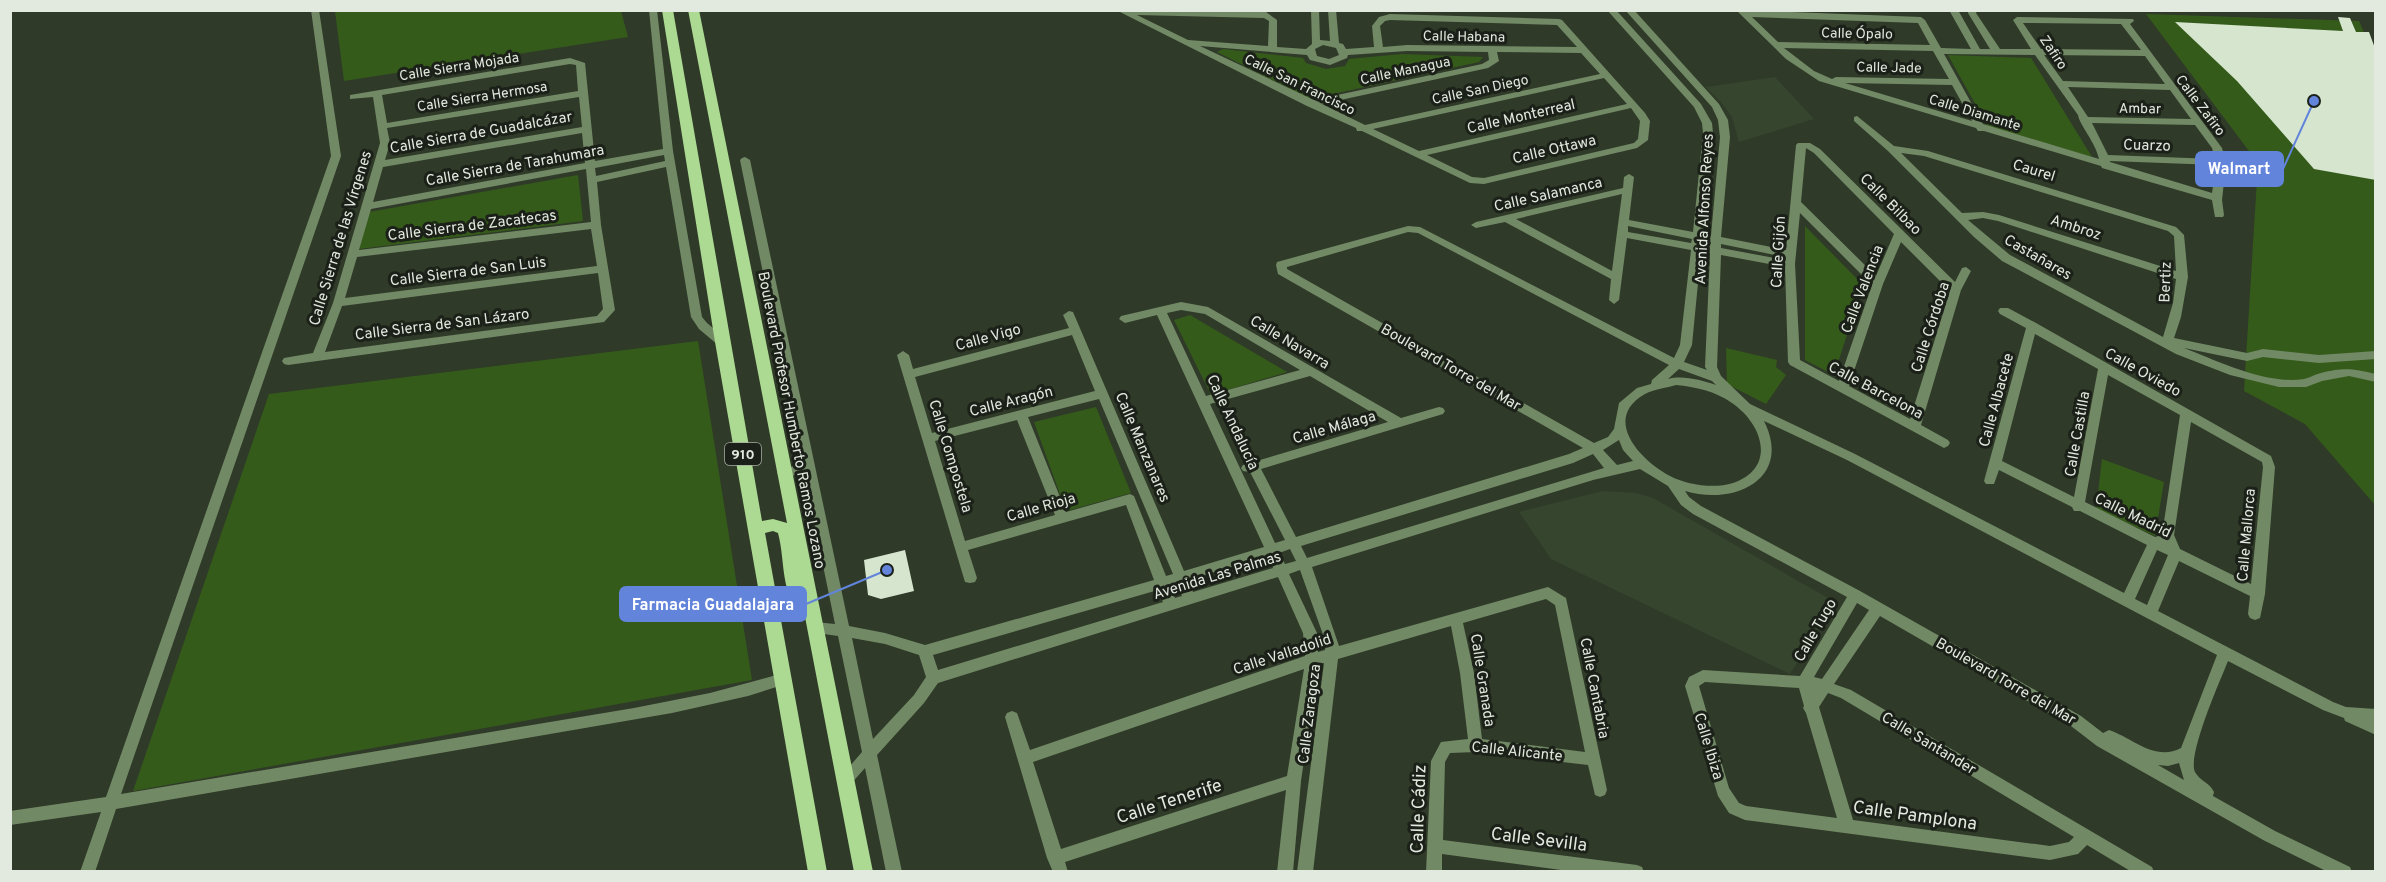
<svg xmlns="http://www.w3.org/2000/svg" width="2386" height="882" viewBox="0 0 2386 882" font-family="Overpass,sans-serif">
<style>
.built{fill:#36462e}
.green{fill:#355b1b}
.building{fill:#d5e5ce}
.lines{fill:none;stroke-linecap:round;stroke-linejoin:round}
.minor{fill:#728966;fill-rule:evenodd}
.major{fill:#acda92;fill-rule:evenodd}
.labels{text-anchor:middle;stroke-width:6;stroke-linejoin:round;paint-order:stroke}
.far-street-label{font-size:14px;fill:#e2e9de;stroke:#1b2018}
.shield{fill:#1b2018;stroke:#a6ada3;stroke-width:1.5}
.shield-label{font-size:14px;font-weight:bold;fill:#e2e9de}
.street-label{font-size:15px;fill:#e2e9de;stroke:#1b2018}
.near-street-label{font-size:18px;fill:#e2e9de;stroke:#1b2018}
.leader{fill:none;stroke:#6284da;stroke-width:2}
.callout-dot{fill:#6284da;stroke:#1b2018;stroke-width:2}
.callout{fill:#6284da;stroke:#6284da;stroke-width:2}
.callout-label{font-size:16px;text-anchor:middle;font-weight:bold;fill:#fff}
</style>
<rect width="100%" height="100%" fill="#2f3b28"/>
<!-- built -->
<path class="built" d="M1775,77L1814,119L1739,142L1732,117L1721,102L1706,87Z
M1603,491L1636,493L1653,498L1835,602L1790,674L1551,559L1519,512Z"/>
<!-- green -->
<path class="green" d="M335,11H621L628,37L344,81Z
M2146,14L2359,21L2376,61L2375,505L2305,424L2244,391L2258,163Z
M1223,49L1303,58L1306,63L1326,69L1345,66L1349,59L1402,54L1483,57L1479,62L1310,99L1217,52Z
M1948,55L2031,58L2092,157L1988,127Z
M578,175L583,221L359,249L369,212Z
M1805,226L1863,285L1834,375L1805,360Z
M1190,315L1287,372L1211,395L1174,320Z
M698,341L752,680L133,791L269,394Z
M1726,348L1777,360L1776,367L1786,375L1766,404L1727,384Z
M1096,407L1131,493L1066,511L1034,422Z
M2102,459L2164,482L2155,536L2096,509Z"/>
<!-- building -->
<path class="building" d="M2338,17L2350,18L2356,32H2369L2376,51V180L2314,169L2237,81L2175,22L2343,31Z
M905,550L914,591L881,599L868,595L864,560Z"/>
<g class="lines">
<!-- minor -->
<path class="minor" d="M311,10H319L341,156L121,794L634,708L710,693L784,673L789,675L791,679L789,683L748,696L672,713L116,809L95,872H80L101,812L10,825V811L106,797L331,156Z
M649,10H657L673,151L702,317L707,323L726,339L728,342L726,345H718L699,329L691,317L666,167L597,182L601,225L615,310L604,322L288,365L284,364L282,361L284,358L313,353L333,303L380,143L373,97L350,99V95L570,58L585,63L595,161L663,149ZM570,64L576,65L578,91L387,123L382,95ZM579,97L582,127L385,160L390,143L387,128ZM582,133L585,163L373,202L383,167ZM664,155L665,161L596,176L595,168ZM586,169L591,222L359,250L371,209ZM591,229L597,266L345,298L357,257ZM598,273L603,309L597,316L325,352L342,306Z
M1116,10L1266,12L1277,20V47L1306,49L1312,44L1311,10H1319L1320,40L1330,41L1328,10H1336L1339,43L1343,44L1346,49L1374,47L1372,26L1379,17L1390,14L1559,19L1562,20L1645,113L1650,121L1648,140L1637,148L1484,184L1470,183L1362,131H1357L1356,128L1307,106ZM1137,15L1264,18L1269,21L1268,46L1188,40ZM1390,20L1557,25L1577,47L1407,45L1383,47L1380,26L1385,21ZM1323,45L1336,48L1339,55L1329,59L1317,56L1315,49ZM1200,46L1307,55L1310,60L1330,65L1347,58L1348,55L1407,51L1488,52L1489,60L1482,64L1314,100ZM1497,52L1581,53L1600,74L1365,125L1322,104L1488,68L1499,61ZM1604,78L1627,104L1419,151L1373,129ZM1631,108L1640,121L1638,139L1634,143L1484,178L1472,177L1427,155Z
M1607,10H1616L1701,104L1712,123L1713,133L1703,234L1711,235L1720,137L1718,120L1712,107L1625,10H1634L1719,104L1728,120L1730,137L1721,237L1786,250L1796,145L1798,143H1810L1820,149L1955,282L1962,268L1966,267L1971,271L1961,290L1921,425L1948,440L1950,443L1948,446L1944,448L1790,365L1788,362L1785,267L1721,255L1717,367L1721,376L1750,404L1855,454L2124,593L2147,545L2080,511H2074L2072,507L1999,470L1994,484H1986L1984,481L2026,328L2000,314L1998,311L2000,308H2008L2036,323L2271,456L2275,467L2265,594L2260,618L2255,620L2250,618L2248,614L2250,596L2179,561L2158,611L2333,702L2346,707L2376,709V721H2374L2376,735L2345,721L2344,718L2323,710L2228,661C2220,681 2187,755 2195,772C2200,781 2210,783 2214,792L2213,796L2275,831L2350,867L2352,872H2328L2265,841L2097,746L2071,726L1880,616L1834,684L1851,690L2152,867L2154,872H2132L2087,845L2078,854L2050,860L1745,820L1729,813L1718,796L1685,686L1689,677L1703,670L1800,676L1847,597L1693,514L1681,505L1668,486L1640,469L1593,480L1312,567L1339,646L1548,587L1566,598L1607,790L1605,795L1600,797L1595,795L1588,765L1476,752L1450,753L1445,762L1443,840L1637,865L1642,867L1644,872H1576L1442,854V872H1426L1431,761L1441,742L1468,739L1460,673L1451,626L1338,659L1313,872H1297L1324,663L1318,664L1301,781L1293,872H1277L1286,790L1065,862L1068,872H1053L1047,858L1005,717L1007,713L1012,711L1017,713L1030,750L1305,656L1303,633L1278,577L938,683L924,703L877,755L902,872H886L865,768L849,786L844,788L839,786L837,781L862,752L838,636L810,632L808,628L810,624L815,622L835,624L804,473L783,478L779,476L777,473L779,470L802,464L740,160L742,158L745,157L750,160L849,626L885,633L925,645L1154,580L1126,505L968,550L977,578L975,582L970,583L965,582L897,355L903,351L909,355L913,369L1069,328L1063,315L1069,311L1073,312L1184,571L1264,547L1157,315L1125,323L1119,319L1121,316L1181,302L1208,307L1401,418L1439,407L1443,408L1445,411L1443,414L1261,469L1296,537L1569,454L1583,448L1278,274L1276,265L1277,262L1408,226L1420,227L1674,358L1680,345L1691,250L1627,238L1619,300L1614,304L1609,300L1611,279L1505,222L1476,228L1471,225L1476,222L1623,188L1624,177L1629,174L1634,177L1629,220L1693,232L1703,133L1702,123L1694,107ZM1806,148L1814,153L1894,234L1876,276L1801,202ZM1622,194L1612,271L1516,219ZM1800,213L1872,285L1839,381L1800,360L1795,264ZM1628,226L1692,239L1691,243L1628,232ZM1408,232L1418,233L1669,365L1652,380L1651,384L1637,388L1619,403L1614,429L1608,437L1594,443L1287,269V267ZM1702,241L1711,242L1710,246L1702,245ZM1901,242L1950,291L1910,419L1849,386L1883,284ZM1721,244L1785,257V260L1721,248ZM1701,252L1710,253L1705,367L1707,370L1684,362L1692,345ZM1181,310L1205,314L1300,370L1206,396L1167,313ZM2035,334L2098,369L2074,497L2002,461ZM1072,335L1095,391L932,433L915,377ZM1679,369L1712,381L1716,385C1701,380 1683,375 1668,379ZM2108,375L2180,415L2162,535L2155,537L2085,502ZM1310,376L1388,422L1243,465L1241,468L1243,471L1250,472L1285,540L1275,543L1210,404ZM1676,385C1696,387 1715,391 1732,403C1763,424 1777,468 1733,483C1714,489 1687,485 1670,476C1641,461 1601,419 1645,394C1654,389 1667,388 1676,385ZM1099,399L1173,574L1166,576L1134,496L1130,494L1066,512L1028,417ZM1017,420L1055,515L965,541L935,441ZM1764,421L1847,460L2217,655L2181,748C2155,762 2133,738 2109,730L2103,733L2081,716L1860,591L1701,506L1689,497L1685,491C1734,506 1793,479 1764,421ZM2191,422L2262,462L2263,467L2251,584L2180,549L2174,535ZM1619,440L1623,450L1633,461L1617,465L1603,450ZM1593,454L1604,468L1307,558L1301,546L1573,463ZM1290,549L1296,561L1285,564L1279,553ZM2157,550L2168,555L2147,605L2135,599ZM1268,556L1273,568L1193,592L1188,580ZM1300,570L1326,643L1325,650L1318,652L1317,633L1289,574ZM1177,584L1182,596L1175,598L1170,586ZM1158,590L1163,602L938,670L933,655ZM1546,599L1555,605L1585,752L1482,739L1474,673L1463,623ZM1857,603L1869,610L1822,679L1814,677ZM852,638L885,644L919,655L926,677L914,695L873,739ZM1304,669L1287,776L1061,849L1033,762ZM1705,682L1799,688L1804,706L1803,708L1806,713L1837,818L1746,806L1739,803L1729,788L1699,686ZM1828,693L1841,698L2074,837L2069,842L2050,846L1853,820L1819,707ZM2179,763L2184,780L2158,765L2168,766Z
M1736,10L1921,17L1925,20L1941,48L1971,49L1949,10H1958L1980,49H1990L1968,13V10H1977L1976,13L2000,49H2031L2013,20L2017,17L2133,19L2134,21L2130,24L2222,148L2225,159L2228,162L2226,164L2222,200L2224,215L2223,217H2215L2212,200L2102,168L2101,166L1984,131H1978L1976,128L1819,81L1786,59ZM1752,17L1918,23L1930,45L1778,42ZM2023,23L2121,24L2141,50L2041,49ZM1784,48L1933,51L1949,79L1836,77L1832,79L1814,71ZM1944,54L2035,55L2078,115C2079,124 2096,143 2099,159L1983,124ZM2044,55L2145,56L2165,84L2063,81ZM1845,83L1952,85L1972,121ZM2068,87L2170,90L2191,119L2088,117ZM2092,123L2195,125L2212,148L2215,159L2108,155ZM2110,161L2216,165L2212,193L2110,162Z
M1857,116L1894,146L1928,151L2176,227L2184,235L2188,277L2181,317L2174,338L2247,353L2263,349L2319,355L2376,351V359L2319,363L2263,357L2247,361L2184,348C2218,361 2266,385 2304,379C2310,378 2315,374 2321,373C2345,367 2353,369 2376,374V382L2349,376L2322,381L2306,387H2279L2230,375L2176,354L2002,261L1974,237L1888,151L1854,121V117ZM1901,153L1924,156L2168,231L2174,236L2176,271L1999,215L1983,212L1962,213ZM1983,218L1998,221L2176,279L2173,303L2163,337L2010,255L1968,220Z"/>
<!-- major -->
<path class="major" d="M662,10H673L762,521L773,519L787,523L688,10H699L873,872H854L805,617C779,595 786,563 778,533L773,531L765,533L827,872H808L715,342Z"/>
</g>
<g class="labels">
<!-- far-street labels -->
<g class="far-street-label">
<text transform="translate(1857 33) rotate(1)" y="5">Calle Ópalo</text>
<text transform="translate(1464 36) rotate(1)" y="5">Calle Habana</text>
<text transform="translate(2054 52) rotate(56)" y="5">Zafiro</text>
<text transform="translate(459 66) rotate(-9)" y="5">Calle Sierra Mojada</text>
<text transform="translate(1889 67) rotate(1)" y="5">Calle Jade</text>
<text transform="translate(1405 70) rotate(-12)" y="5">Calle Managua</text>
<text transform="translate(1300 84) rotate(26)" y="5">Calle San Francisco</text>
<text transform="translate(1480 89) rotate(-12)" y="5">Calle San Diego</text>
<text transform="translate(482 96) rotate(-9)" y="5">Calle Sierra Hermosa</text>
<text transform="translate(2201 105) rotate(53)" y="5">Calle Zafiro</text>
<text transform="translate(2140 108) rotate(1)" y="5">Ambar</text>
<text transform="translate(1975 112) rotate(17)" y="5">Calle Diamante</text>
</g>
<!-- shield labels -->
<rect class="shield" x="725" y="443" width="36" height="22" rx="4.5"/>
<g class="shield-label">
<text x="743" y="459">910</text>
</g>
<!-- street labels -->
<g class="street-label">
<text transform="translate(1521 116) rotate(-13)" y="5">Calle Monterreal</text>
<text transform="translate(481 132) rotate(-10)" y="5">Calle Sierra de Guadalcázar</text>
<text transform="translate(2147 145) rotate(2)" y="5">Cuarzo</text>
<text transform="translate(1554 149) rotate(-13)" y="5">Calle Ottawa</text>
<text transform="translate(515 165) rotate(-10)" y="5">Calle Sierra de Tarahumara</text>
<text transform="translate(2034 170) rotate(17)" y="5">Caurel</text>
<text transform="translate(1548 194) rotate(-13)" y="5">Calle Salamanca</text>
<text transform="translate(1891 204) rotate(45)" y="5">Calle Bilbao</text>
<text transform="translate(1704 209) rotate(-87)" y="5">Avenida Alfonso Reyes</text>
<text transform="translate(472 225) rotate(-7)" y="5">Calle Sierra de Zacatecas</text>
<text transform="translate(2076 227) rotate(18)" y="5">Ambroz</text>
<text transform="translate(340 238) rotate(-73)" y="5">Calle Sierra de las Vírgenes</text>
<text transform="translate(1778 252) rotate(-87)" y="5">Calle Gijón</text>
<text transform="translate(2038 257) rotate(30)" y="5">Castañares</text>
<text transform="translate(468 271) rotate(-7)" y="5">Calle Sierra de San Luis</text>
<text transform="translate(2165 282) rotate(-88)" y="5">Bertiz</text>
<text transform="translate(1862 289) rotate(-69)" y="5">Calle Valencia</text>
<text transform="translate(442 324) rotate(-7)" y="5">Calle Sierra de San Lázaro</text>
<text transform="translate(1930 327) rotate(-72)" y="5">Calle Córdoba</text>
<text transform="translate(988 337) rotate(-15)" y="5">Calle Vigo</text>
<text transform="translate(1290 342) rotate(31)" y="5">Calle Navarra</text>
<text transform="translate(1451 367) rotate(30)" y="5">Boulevard Torre del Mar</text>
<text transform="translate(2143 372) rotate(29)" y="5">Calle Oviedo</text>
<text transform="translate(1876 390) rotate(28)" y="5">Calle Barcelona</text>
<text transform="translate(1996 400) rotate(-75)" y="5">Calle Albacete</text>
<text transform="translate(1011 401) rotate(-14)" y="5">Calle Aragón</text>
<text transform="translate(792 420) rotate(79)" y="5">Boulevard Profesor Humberto Ramos Lozano</text>
<text transform="translate(1233 422) rotate(65)" y="5">Calle Andalucía</text>
<text transform="translate(1334 427) rotate(-16)" y="5">Calle Málaga</text>
<text transform="translate(2077 434) rotate(-80)" y="5">Calle Castilla</text>
<text transform="translate(1143 447) rotate(67)" y="5">Calle Manzanares</text>
<text transform="translate(951 456) rotate(73)" y="5">Calle Compostela</text>
<text transform="translate(1041 507) rotate(-16)" y="5">Calle Rioja</text>
<text transform="translate(2133 515) rotate(26)" y="5">Calle Madrid</text>
<text transform="translate(2246 535) rotate(-85)" y="5">Calle Mallorca</text>
<text transform="translate(1217 575) rotate(-17)" y="5">Avenida Las Palmas</text>
<text transform="translate(1815 630) rotate(-60)" y="5">Calle Tugo</text>
<text transform="translate(1282 654) rotate(-18)" y="5">Calle Valladolid</text>
<text transform="translate(1483 680) rotate(81)" y="5">Calle Granada</text>
<text transform="translate(2006 681) rotate(30)" y="5">Boulevard Torre del Mar</text>
<text transform="translate(1595 688) rotate(79)" y="5">Calle Cantabria</text>
<text transform="translate(1309 714) rotate(-83)" y="5">Calle Zaragoza</text>
<text transform="translate(1929 743) rotate(31)" y="5">Calle Santander</text>
<text transform="translate(1709 746) rotate(73)" y="5">Calle Ibiza</text>
<text transform="translate(1517 751) rotate(6)" y="5">Calle Alicante</text>
</g>
<!-- near-street labels -->
<g class="near-street-label">
<text transform="translate(1169 801) rotate(-18)" y="6">Calle Tenerife</text>
<text transform="translate(1418 809) rotate(-88)" y="6">Calle Cádiz</text>
<text transform="translate(1915 815) rotate(8)" y="6">Calle Pamplona</text>
<text transform="translate(1539 839) rotate(7)" y="6">Calle Sevilla</text>
</g>
</g>
<!-- callouts -->
<path class="leader" d="M2314 101L2283 169M887 570L806 604"/>
<g class="callout-dot">
<circle cx="2314" cy="101" r="6"/>
<circle cx="887" cy="570" r="6"/>
</g>
<g class="callout">
<rect x="2196" y="152" width="87" height="34" rx="6"/>
<rect x="620" y="587" width="186" height="34" rx="6"/>
</g>
<g class="callout-label">
<text x="2239" y="174">Walmart</text>
<text x="713" y="610">Farmacia Guadalajara</text>
</g>
<!-- border -->
<rect width="2386" height="882" fill="none" stroke="#e2e9de" stroke-width="24"/>
</svg>
